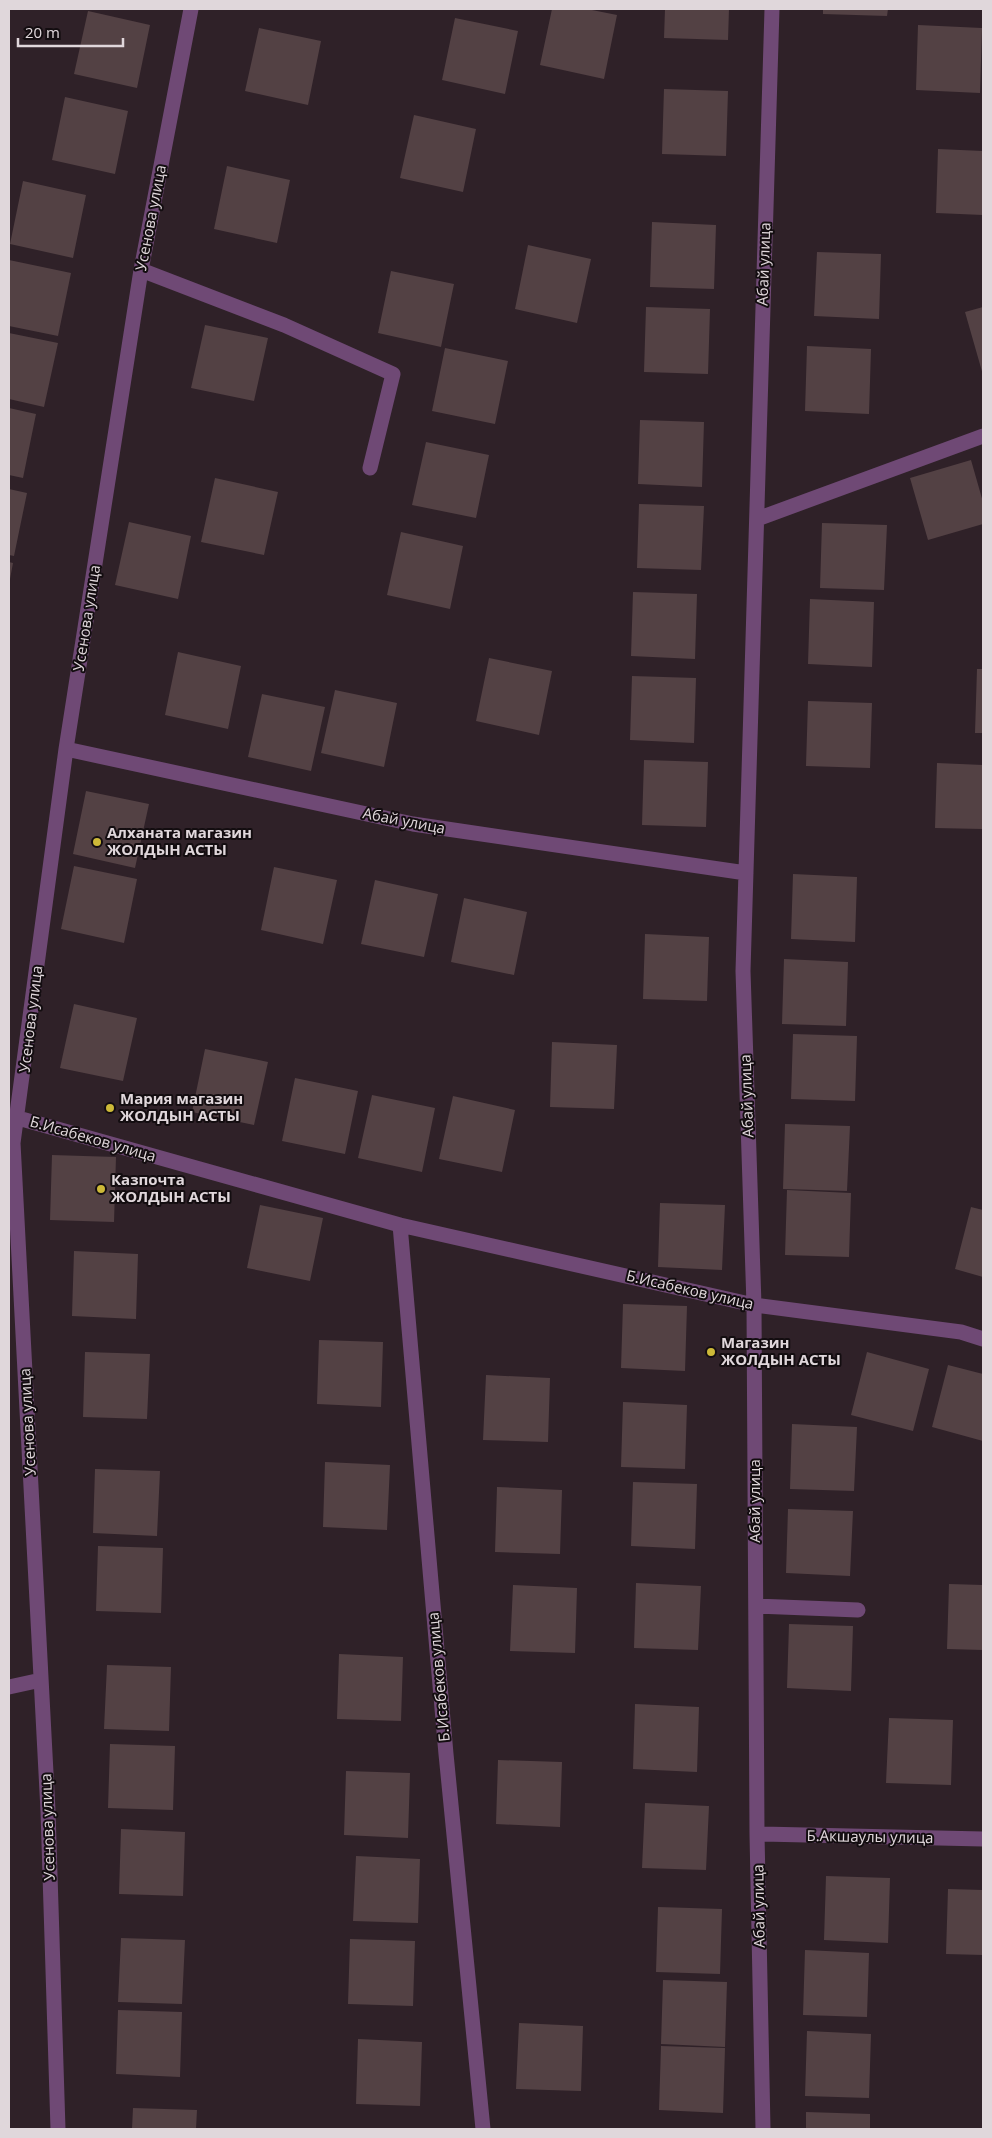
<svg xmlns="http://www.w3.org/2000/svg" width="992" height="2138" viewBox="0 0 992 2138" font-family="'Open Sans',sans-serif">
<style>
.building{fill:#534144}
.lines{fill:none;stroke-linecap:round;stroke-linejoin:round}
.minor{stroke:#6f4975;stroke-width:15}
.poi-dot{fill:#cdb938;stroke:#130d10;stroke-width:2}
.labels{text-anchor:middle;stroke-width:4;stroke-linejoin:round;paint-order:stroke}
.street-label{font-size:15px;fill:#e0d7db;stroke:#130d10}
.poi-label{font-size:15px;font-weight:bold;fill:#e0d7db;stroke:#130d10;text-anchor:start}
</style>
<rect width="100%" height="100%" fill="#2f2128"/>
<!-- building -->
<path class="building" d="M552,9H587L617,15L604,79L540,65Z
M665,9H729L728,40L664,38Z
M823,9H888L887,16L823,14Z
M88,11L150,25L137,88L74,74Z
M455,18L518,31L505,94L442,80Z
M918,25L982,28L980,93L916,90Z
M259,28L321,41L308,105L245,91Z
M664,89L728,91L726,156L662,154Z
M65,97L128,111L115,174L52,160Z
M414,115L476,129L463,192L400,178Z
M938,149L983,151V215L936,213Z
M227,166L290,180L277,243L214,229Z
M23,181L86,195L73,258L10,244Z
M652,222L716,225L714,289L650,287Z
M528,245L591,259L577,323L515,309Z
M817,252L881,254L879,319L814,316Z
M9,260L71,273L58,336L9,326Z
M391,271L454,284L441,347L378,333Z
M646,307L710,309L708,374L644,372Z
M983,307V375L965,312Z
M205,325L268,338L254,401L191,388Z
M9,333L58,343L44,407L9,399Z
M807,346L871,349L869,414L805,411Z
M445,348L508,361L495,424L432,411Z
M9,408L36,414L23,478L9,475Z
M640,420L704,422L702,487L638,484Z
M426,442L489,455L476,518L412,505Z
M971,460L983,502V524L928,540L910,478Z
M215,478L278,492L264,555L201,542Z
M9,489L27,493L14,556L9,555Z
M639,504L704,506L701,570L637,568Z
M129,522L191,536L178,599L115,585Z
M822,523L887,525L884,590L820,588Z
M401,532L463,546L450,609L387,595Z
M9,562L13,563L10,579H9Z
M633,592L697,594L695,659L631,656Z
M810,599L874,602L872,667L808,664Z
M178,652L241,666L228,729L165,715Z
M489,658L552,671L539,735L476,721Z
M977,669H983V733H975Z
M632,676L696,678L694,743L630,740Z
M335,690L397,703L384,767L321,753Z
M262,694L325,707L311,771L248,757Z
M808,701L872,703L870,768L806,766Z
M644,760L708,762L706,827L642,825Z
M937,763L983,765V829L935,828Z
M86,791L149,804L135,868L73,854Z
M74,866L137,879L124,943L61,929Z
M274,867L337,880L323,944L261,930Z
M793,874L857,877L855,942L791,939Z
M375,880L438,894L424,957L361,944Z
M464,898L527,912L514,975L451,962Z
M645,934L709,937L707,1001L643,999Z
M784,959L848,962L846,1026L782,1024Z
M74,1004L137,1018L123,1081L60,1068Z
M793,1034L857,1036L855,1101L791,1099Z
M552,1042L617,1045L614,1109L550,1107Z
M205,1049L268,1062L254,1125L192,1112Z
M295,1078L358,1091L345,1154L282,1141Z
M372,1095L435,1108L422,1172L358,1158Z
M453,1096L515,1110L502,1172L439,1159Z
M785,1124L850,1126L847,1191L783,1189Z
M52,1155L116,1157L114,1222L50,1220Z
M787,1190L851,1193L849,1257L785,1255Z
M660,1203L725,1205L722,1270L658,1267Z
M260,1205L323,1218L310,1281L247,1268Z
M971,1207L983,1210V1277L955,1269Z
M74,1251L138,1254L136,1319L72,1316Z
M623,1304L687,1306L685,1371L621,1368Z
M319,1340L383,1342L381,1407L317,1404Z
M85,1352L150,1354L147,1419L83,1417Z
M867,1352L929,1369L913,1431L851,1415Z
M948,1365L983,1374V1441L932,1427Z
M486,1375L550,1378L548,1442L483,1440Z
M623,1402L687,1405L685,1469L621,1467Z
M792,1424L857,1427L854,1491L790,1489Z
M325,1462L390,1465L387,1530L323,1527Z
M95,1469L160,1471L157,1536L93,1533Z
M633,1482L697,1484L695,1549L631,1546Z
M497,1487L562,1490L560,1554L495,1552Z
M788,1509L853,1511L850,1576L786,1573Z
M98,1546L163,1548L161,1613L96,1611Z
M636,1583L701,1586L698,1650L634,1648Z
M949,1584L983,1585V1650L947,1649Z
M513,1585L577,1588L575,1653L510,1651Z
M789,1624L853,1626L851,1691L787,1688Z
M339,1654L403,1657L401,1721L337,1719Z
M107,1665L171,1667L169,1731L104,1729Z
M635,1704L699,1707L697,1772L633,1769Z
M889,1718L953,1720L951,1785L886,1783Z
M110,1744L175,1746L173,1810L108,1808Z
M498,1760L562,1762L560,1827L496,1824Z
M346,1771L410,1773L408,1838L344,1835Z
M645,1803L709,1806L706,1870L642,1868Z
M121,1829L185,1832L183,1896L119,1894Z
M356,1856L420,1859L418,1923L353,1921Z
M826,1876L890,1878L888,1943L824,1940Z
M948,1889L983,1890V1955L946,1954Z
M658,1907L722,1909L720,1974L656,1972Z
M121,1938L185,1940L182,2004L118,2002Z
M350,1939L415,1941L413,2006L348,2004Z
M805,1950L869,1953L867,2017L803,2015Z
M663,1980L727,1982L725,2047L661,2044Z
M118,2010L182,2012L180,2077L116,2074Z
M519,2023L583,2026L581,2091L516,2089Z
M807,2031L871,2034L869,2098L805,2096Z
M358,2039L422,2042L420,2106L356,2104Z
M661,2046L725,2048L723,2113L659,2110Z
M133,2108L197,2110L196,2129H132Z
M806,2112L870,2114V2129H806Z"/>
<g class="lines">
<!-- minor -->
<path class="minor" d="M141,270L284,325L393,374L370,468
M757,519L983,436
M66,749L413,824L746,873
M18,1118L400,1225L754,1305L961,1332L983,1339
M400,1225L446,1754L483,2129
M756,1606L858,1610
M9,1687L41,1680
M757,1834L983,1839
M58,2129L48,1811L13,1143L66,749L141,270L191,9
M763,2129L757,1834L754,1305L743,971L772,9"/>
</g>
<!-- markers -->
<g class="poi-dot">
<circle cx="97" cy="842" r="5"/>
<circle cx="110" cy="1108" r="5"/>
<circle cx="101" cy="1189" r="5"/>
<circle cx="711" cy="1352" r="5"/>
</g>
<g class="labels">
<!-- street labels -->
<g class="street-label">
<text transform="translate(151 218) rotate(-79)" y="5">Усенова улица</text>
<text transform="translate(764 264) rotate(-88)" y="5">Абай улица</text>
<text transform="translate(87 618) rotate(-81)" y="5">Усенова улица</text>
<text transform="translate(404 821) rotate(11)" y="5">Абай улица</text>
<text transform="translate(31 1019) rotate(-83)" y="5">Усенова улица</text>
<text transform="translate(747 1096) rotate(-92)" y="5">Абай улица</text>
<text transform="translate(93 1139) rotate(16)" y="5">Б.Исабеков улица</text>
<text transform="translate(690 1290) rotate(13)" y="5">Б.Исабеков улица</text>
<text transform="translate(28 1422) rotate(-93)" y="5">Усенова улица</text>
<text transform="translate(755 1501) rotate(-90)" y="5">Абай улица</text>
<text transform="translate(439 1677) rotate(-95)" y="5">Б.Исабеков улица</text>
<text transform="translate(48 1827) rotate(-92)" y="5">Усенова улица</text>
<text transform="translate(870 1837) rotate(1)" y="5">Б.Акшаулы улица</text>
<text transform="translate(759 1906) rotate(-91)" y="5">Абай улица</text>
</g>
<!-- poi labels -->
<g class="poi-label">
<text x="107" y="838">Алханата магазин<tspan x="107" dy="17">ЖОЛДЫН АСТЫ</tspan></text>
<text x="120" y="1104">Мария магазин<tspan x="120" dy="17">ЖОЛДЫН АСТЫ</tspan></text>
<text x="111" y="1185">Казпочта<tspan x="111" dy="17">ЖОЛДЫН АСТЫ</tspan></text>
<text x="721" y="1348">Магазин<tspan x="721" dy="17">ЖОЛДЫН АСТЫ</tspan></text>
</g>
</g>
<!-- border -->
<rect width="992" height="2138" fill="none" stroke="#e0d7db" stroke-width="20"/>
<!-- scale -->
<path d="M18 38v8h105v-8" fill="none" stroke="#e0d7db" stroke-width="2.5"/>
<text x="25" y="38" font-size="15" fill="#e0d7db" stroke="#130d10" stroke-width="4" paint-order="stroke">20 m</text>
</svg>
